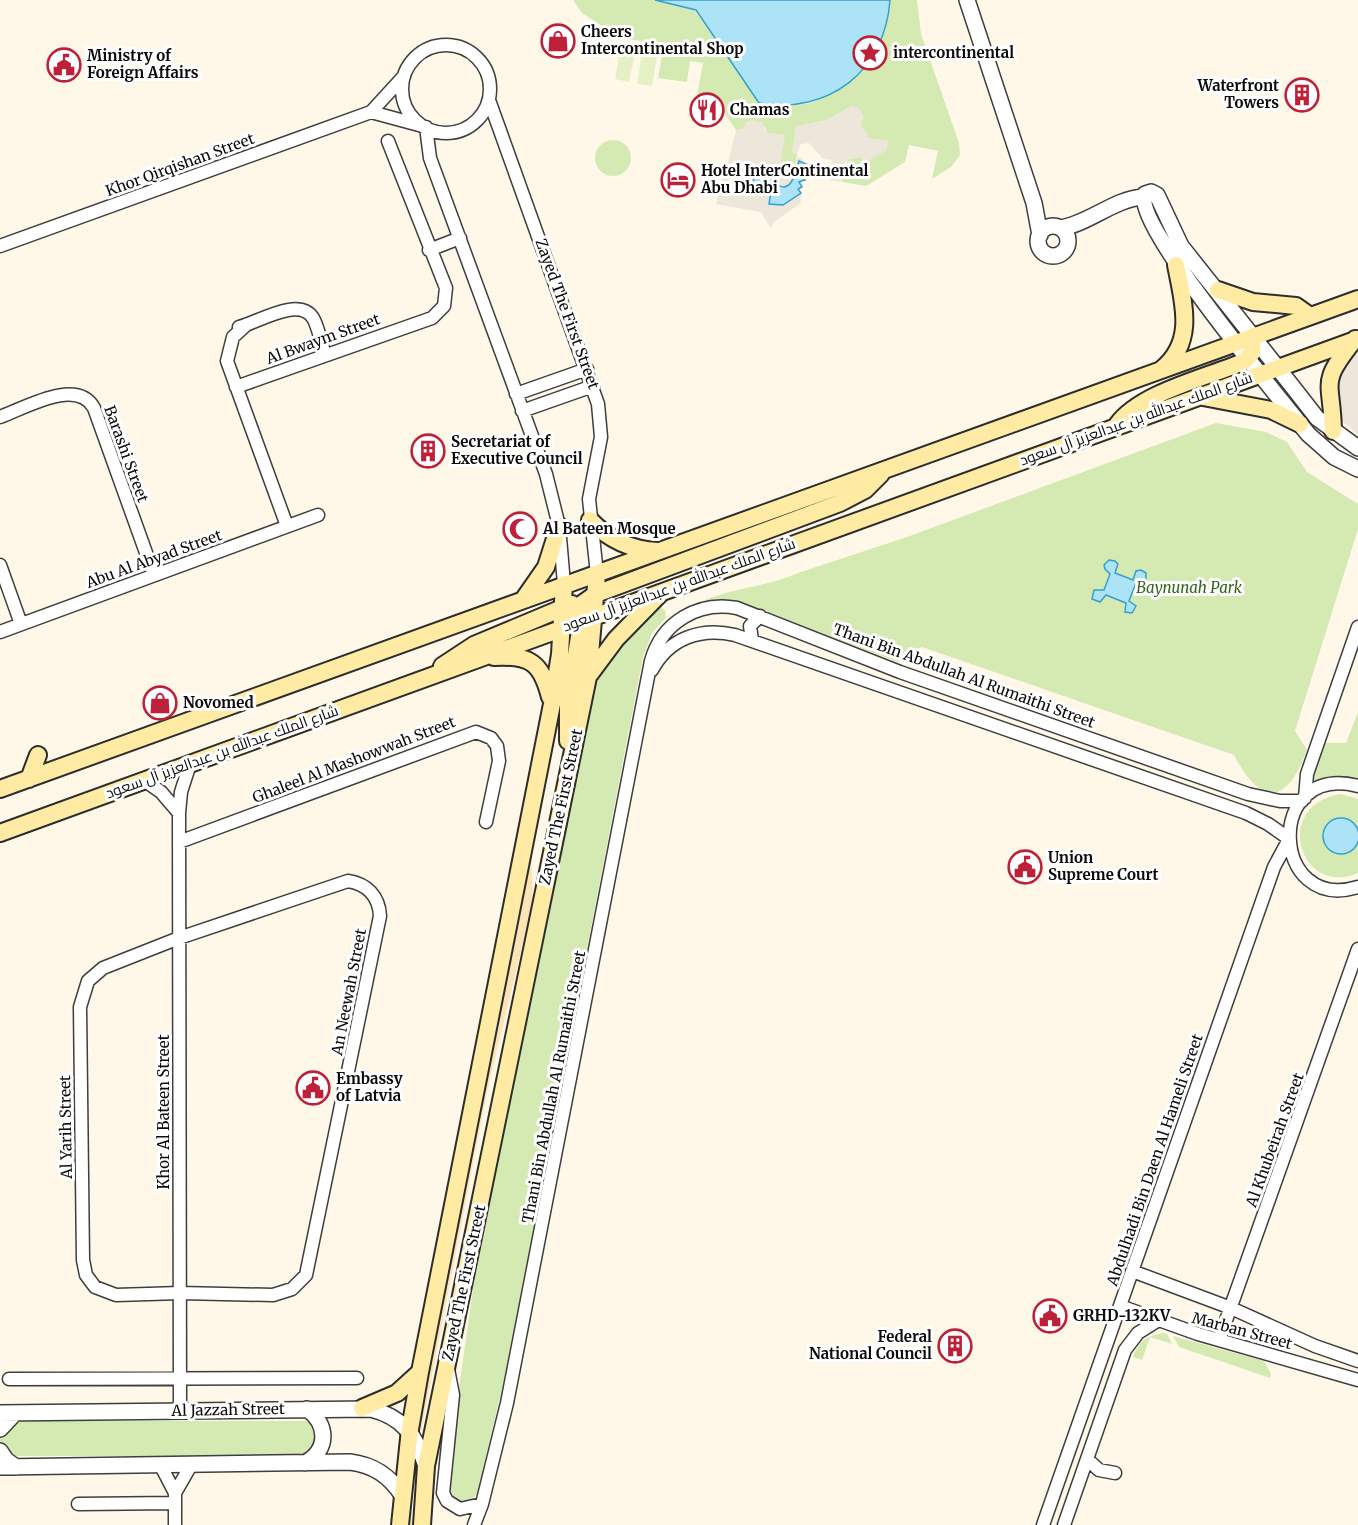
<svg xmlns="http://www.w3.org/2000/svg" width="1358" height="1525" viewBox="0 0 1358 1525" font-family="Merriweather,Cairo,serif">
<style>
.green{fill:#d5e9b3}
.sand{fill:#fce4b5}
.pitch{fill:#e6f0c5}
.plaza{fill:#ede6da}
.water{fill:#ade3f7;stroke:#33a1cf;stroke-width:1.5}
.lines{fill:none;stroke-linecap:round;stroke-linejoin:round}
.minor-casing{stroke:#3e3e3e;stroke-width:15}
.tertiary-casing{stroke:#3e3e3e;stroke-width:18}
.secondary-casing{stroke:#2d2d2d;stroke-width:20}
.minor{stroke:#fff;stroke-width:12}
.tertiary{stroke:#fff;stroke-width:15}
.secondary{stroke:#ffeba4;stroke-width:16}
.labels{text-anchor:middle;stroke-width:6;stroke-linejoin:round;paint-order:stroke}
.poi-label{font-size:15px;font-weight:bold;fill:#0b0b0b;stroke:#fff;text-anchor:start}
.street-label{font-size:15px;fill:#0b0b0b;stroke:#fff}
.park-label{font-size:15px;font-style:italic;fill:#32631b;stroke:#fff}
</style>
<rect width="100%" height="100%" fill="#fff8e9"/>
<!-- green -->
<path class="green" d="M573,0H655L693,8L759,103L808,104L835,93L889,11L890,0H917L921,34L959,143L960,155L951,167L932,179L938,151L909,145L905,162L866,186L842,182L848,159L861,157L866,162L888,141L867,138V134L860,126L863,116L852,106L827,120L796,127L792,153L797,154L794,170L780,168L765,127L736,130L715,99L697,96L703,63L690,61L687,82L658,78L664,44L620,38L582,13Z
M595 158a18 18 0 1 1 36 0a18 18 0 1 1-36 0Z
M1216,423L1266,432L1287,442L1307,472L1358,504V529L1295,731L1307,750C1287,805 1261,807 1234,755L922,647L898,662L738,603L703,601C734,587 767,587 798,573L907,537Z
M659,607L665,610L666,618L652,633L643,657L506,1371L477,1494L468,1503C455,1503 451,1499 445,1488L484,1211L597,673L648,614Z
M1358,712V781L1339,778L1307,786L1324,743H1346Z
M1341,794L1358,799V873C1300,898 1271,805 1341,794Z
M1163,1333L1167,1334L1172,1344L1150,1337L1142,1360L1133,1357C1139,1341 1146,1336 1163,1333Z
M1173,1336L1264,1361L1271,1374L1270,1378L1179,1347Z
M12,1421H306L310,1422L321,1438L304,1456H14L0,1446V1433Z"/>
<!-- sand -->
<path class="sand" d="M570,655L531,855L533,901L487,1092L417,1453L411,1497L412,1525H405L411,1454Z"/>
<!-- pitch -->
<path class="pitch" d="M621,45L636,48L629,82L615,79Z
M643,48L658,51L652,86L637,84Z"/>
<!-- plaza -->
<path class="plaza" d="M852,106L859,108L864,117L860,126L868,134L867,138L888,141L887,150L866,162L861,157L848,159L845,163L842,182L829,180L832,160L823,159L809,143L801,144L797,154L792,153L796,127L827,120Z
M751,120L762,122L766,132L785,135L780,168L794,170L797,157L802,158V161L799,162L793,182L784,187L773,180L774,170L756,168L772,191L769,204L783,205L801,193V203L774,222L771,229L761,212L716,204L723,176L727,177L731,187L740,183V177L736,172L737,165L728,163L736,130H743L746,122Z
M1356,352L1358,358V435L1342,421L1335,409L1334,373L1346,356Z"/>
<!-- water -->
<path class="water" d="M655,0H890C885,71 829,115 759,103L696,10Z
M799,161L808,165L803,169L806,173L801,176L805,180L799,182L802,187L798,189L801,193L783,205L769,204L771,191L752,188L756,167L774,170L773,180C789,199 796,174 799,161Z
M1109,560L1115,561L1118,564L1115,573L1133,580L1136,571L1141,570L1146,573V580L1141,584L1136,583L1129,601L1136,606L1132,613L1125,612L1126,603L1106,595L1100,602L1092,599L1094,590H1104L1110,574L1105,569L1104,565Z
M1323 836a18 18 0 1 1 36 0a18 18 0 1 1-36 0Z"/>
<g class="lines">
<!-- minor casing -->
<g class="minor-casing">
<path id="minor" d="M402 89a44 44 0 1 1 88 0a44 44 0 1 1-88 0Z
M489,100L598,404L601,437L589,499L597,574
M371,112L419,125
M426,127L430,158L546,474L559,526L564,584
M0,246L371,112L404,76
M429,250L460,238
M246,325L233,337L227,361L287,526
M239,327C259,322 299,296 313,318C319,328 321,344 325,355
M236,387L432,318L444,306L446,288L388,141
M516,394L587,369
M522,411L593,386
M0,417C25,408 77,377 94,408L154,575
M0,565L21,624
M0,632L318,515
M752,640L750,626L760,616
M652,670C669,638 701,627 735,635L1246,813L1268,824L1288,838
M144,780L161,792L179,813
M1358,786C1264,762 1270,914 1358,887
M1305,798L1307,774L1358,627
M179,842L476,732L491,738L497,746L499,761L486,822
M348,881C367,884 379,896 380,916L306,1275L292,1289L273,1295L180,1293L116,1295L95,1287L86,1275L83,1260L80,1007L88,981L103,968L179,938Z
M1132,1271L1231,1308L1315,1346L1358,1361
M1120,1306L1198,1334L1358,1380
M1219,1340L1358,949
M447,1364L453,1395L443,1493L447,1501L460,1509L482,1504
M9,1379L357,1378
M180,1411L179,813L181,792L190,764
M1087,1459L1099,1470L1115,1473
M161,1466L175,1493
M78,1504L175,1503
M175,1525V1493L191,1465
M474,1525L482,1504L507,1403L651,661C662,622 698,601 737,608L900,672L1248,794L1280,801H1302
M1043,1525L1274,867L1288,841
M1064,1525L1125,1350L1138,1333L1157,1321"/>
</g>
<!-- tertiary casing -->
<g class="tertiary-casing">
<path id="tertiary" d="M967,0L1034,203L1040,235
M1038 241a15 15 0 1 1 30 0a15 15 0 1 1-30 0Z
M1061,228C1090,223 1114,199 1143,197
M1358,448L1317,418L1292,386L1181,246L1157,195L1151,192L1145,194C1132,223 1283,402 1308,434L1334,457L1358,469
M0,1413L371,1409C403,1417 416,1436 426,1466
M0,1429L15,1413
M0,1451L6,1460L16,1467
M305,1463C329,1450 328,1424 307,1409
M0,1467L350,1462C373,1465 389,1475 402,1495"/>
</g>
<!-- secondary casing -->
<g class="secondary-casing">
<path id="secondary" d="M1218,290L1253,302L1296,306L1310,316
M1162,369C1196,341 1183,302 1176,265
M1203,397L1271,410L1300,424
M1117,425C1139,393 1208,377 1243,362L1252,353L1253,336
M1333,431C1332,379 1318,385 1355,339
M590,520C608,539 631,550 658,551
M523,600L546,567L559,526
M562,628L576,608L596,594L840,503L865,490L881,474
M494,657C530,655 541,662 550,697
M442,666L474,645L572,604
M590,674L616,639L660,594
M568,741V703L583,613
M29,779L38,755
M0,789L1358,299
M0,833L1358,339
M362,1408L397,1393L420,1372
M400,1525L410,1429L420,1372L552,704L560,654L564,584
M422,1525L426,1466L588,677L597,574"/>
</g>
<!-- minor -->
<use href="#minor" class="minor"/>
<!-- tertiary -->
<use href="#tertiary" class="tertiary"/>
<!-- secondary -->
<use href="#secondary" class="secondary"/>
</g>
<!-- icons -->
<defs>
<g id="shop-ring" transform="scale(1.725)"><circle r="9.5" fill="#fff" stroke="#bd2139" stroke-width="1.5"/><path d="M-5-2.5h2.3a2.7 3.5 0 0 1 5.4 0H5L5.5 6h-11ZM-1.5-2.5h3a1.5 2.3 0 0 0-3 0Z" fill="#bd2139"/></g>
<g id="sight-ring" transform="scale(1.725)"><circle r="9.5" fill="#fff" stroke="#bd2139" stroke-width="1.5"/><path d="M0-6L1.8-2.2L6-1.7L2.9 1.2L3.7 5.4L0 3.3L-3.7 5.4L-2.9 1.2L-6-1.7L-1.8-2.2Z" fill="#bd2139"/></g>
<g id="civic-ring" transform="scale(1.725)"><circle r="9.5" fill="#fff" stroke="#bd2139" stroke-width="1.5"/><path d="M-.6-6.5H3V-4.5H.6V-3L4-1V1h2V6H-6V1h2V-1L-.6-3ZM-1.2 2.5V6h2.4V2.5Z" fill="#bd2139"/></g>
<g id="building-ring" transform="scale(1.725)"><circle r="9.5" fill="#fff" stroke="#bd2139" stroke-width="1.5"/><path d="M-4-6H4V6H1V3H-1V6H-4ZM-2.5-4.3h1.7v1.8h-1.7ZM.8-4.3h1.7v1.8H.8ZM-2.5-1h1.7V.8h-1.7ZM.8-1h1.7V.8H.8Z" fill="#bd2139"/></g>
<g id="restaurant-ring" transform="scale(1.725)"><circle r="9.5" fill="#fff" stroke="#bd2139" stroke-width="1.5"/><path d="M-5-6h1v4h1v-4h1v4h1v-4h1v5L-1.5 .5V6h-2V.5L-5-1ZM5-6V6H3V1.5H1.5Q1.5-4 5-6Z" fill="#bd2139"/></g>
<g id="hotel-ring" transform="scale(1.725)"><circle r="9.5" fill="#fff" stroke="#bd2139" stroke-width="1.5"/><path d="M-6-4.5h1.5V1H6V5H4.5V3h-9V5H-6ZM-4 0a1.8 1.8 0 1 1 3.6 0ZM.5 0V-2.5h3Q6-2.5 6 0Z" fill="#bd2139"/></g>
<g id="mosque-ring" transform="scale(1.725)"><circle r="9.5" fill="#fff" stroke="#bd2139" stroke-width="1.5"/><path d="M3.5-4.9A6 6 0 1 0 3.5 4.9A5 5 0 1 1 3.5-4.9Z" fill="#bd2139"/></g>
</defs>
<g fill-rule="evenodd">
<use href="#shop-ring" x="558" y="41"/>
<use href="#sight-ring" x="870" y="53"/>
<use href="#civic-ring" x="64" y="65"/>
<use href="#building-ring" x="1302" y="95"/>
<use href="#restaurant-ring" x="707" y="110"/>
<use href="#hotel-ring" x="678" y="180"/>
<use href="#building-ring" x="428" y="451"/>
<use href="#mosque-ring" x="520" y="529"/>
<use href="#shop-ring" x="160" y="703"/>
<use href="#civic-ring" x="1025" y="867"/>
<use href="#civic-ring" x="313" y="1088"/>
<use href="#civic-ring" x="1050" y="1316"/>
<use href="#building-ring" x="955" y="1346"/>
</g>
<g class="labels">
<!-- poi labels -->
<g class="poi-label">
<text x="581" y="37">Cheers<tspan x="581" dy="17">Intercontinental Shop</tspan></text>
<text x="893" y="58">intercontinental</text>
<text x="87" y="61">Ministry of<tspan x="87" dy="17">Foreign Affairs</tspan></text>
<text x="1279" y="91" text-anchor="end">Waterfront<tspan x="1279" dy="17">Towers</tspan></text>
<text x="730" y="115">Chamas</text>
<text x="701" y="176">Hotel InterContinental<tspan x="701" dy="17">Abu Dhabi</tspan></text>
<text x="451" y="447">Secretariat of<tspan x="451" dy="17">Executive Council</tspan></text>
<text x="543" y="534">Al Bateen Mosque</text>
<text x="183" y="708">Novomed</text>
<text x="1048" y="863">Union<tspan x="1048" dy="17">Supreme Court</tspan></text>
<text x="336" y="1084">Embassy<tspan x="336" dy="17">of Latvia</tspan></text>
<text x="1073" y="1321">GRHD-132KV</text>
<text x="932" y="1342" text-anchor="end">Federal<tspan x="932" dy="17">National Council</tspan></text>
</g>
<!-- street labels -->
<g class="street-label">
<text transform="translate(180 165) rotate(-20)" y="5">Khor Qirqishan Street</text>
<text transform="translate(567 314) rotate(70)" y="5">Zayed The First Street</text>
<text transform="translate(323 339) rotate(-20)" y="5">Al Bwaym Street</text>
<text transform="translate(1136 419) rotate(-20)" y="5">شارع الملك عبدالله بن عبدالعزيز آل سعود</text>
<text transform="translate(126 454) rotate(70)" y="5">Barashi Street</text>
<text transform="translate(154 559) rotate(-20)" y="5">Abu Al Abyad Street</text>
<text transform="translate(679 585) rotate(-20)" y="5">شارع الملك عبدالله بن عبدالعزيز آل سعود</text>
<text transform="translate(964 676) rotate(20)" y="5">Thani Bin Abdullah Al Rumaithi Street</text>
<text transform="translate(222 752) rotate(-20)" y="5">شارع الملك عبدالله بن عبدالعزيز آل سعود</text>
<text transform="translate(354 760) rotate(-21)" y="5">Ghaleel Al Mashowwah Street</text>
<text transform="translate(561 807) rotate(-78)" y="5">Zayed The First Street</text>
<text transform="translate(349 992) rotate(-79)" y="5">An Neewah Street</text>
<text transform="translate(554 1087) rotate(-79)" y="5">Thani Bin Abdullah Al Rumaithi Street</text>
<text transform="translate(164 1112) rotate(-90)" y="5">Khor Al Bateen Street</text>
<text transform="translate(66 1127) rotate(-91)" y="5">Al Yarih Street</text>
<text transform="translate(1275 1140) rotate(-70)" y="5">Al Khubeirah Street</text>
<text transform="translate(1155 1160) rotate(-71)" y="5">Abdulhadi Bin Daen Al Hameli Street</text>
<text transform="translate(464 1283) rotate(-78)" y="5">Zayed The First Street</text>
<text transform="translate(1242 1331) rotate(15)" y="5">Marban Street</text>
<text transform="translate(228 1410) rotate(-1)" y="5">Al Jazzah Street</text>
</g>
<!-- park labels -->
<g class="park-label">
<text x="1189" y="593">Baynunah Park</text>
</g>
</g>
</svg>
